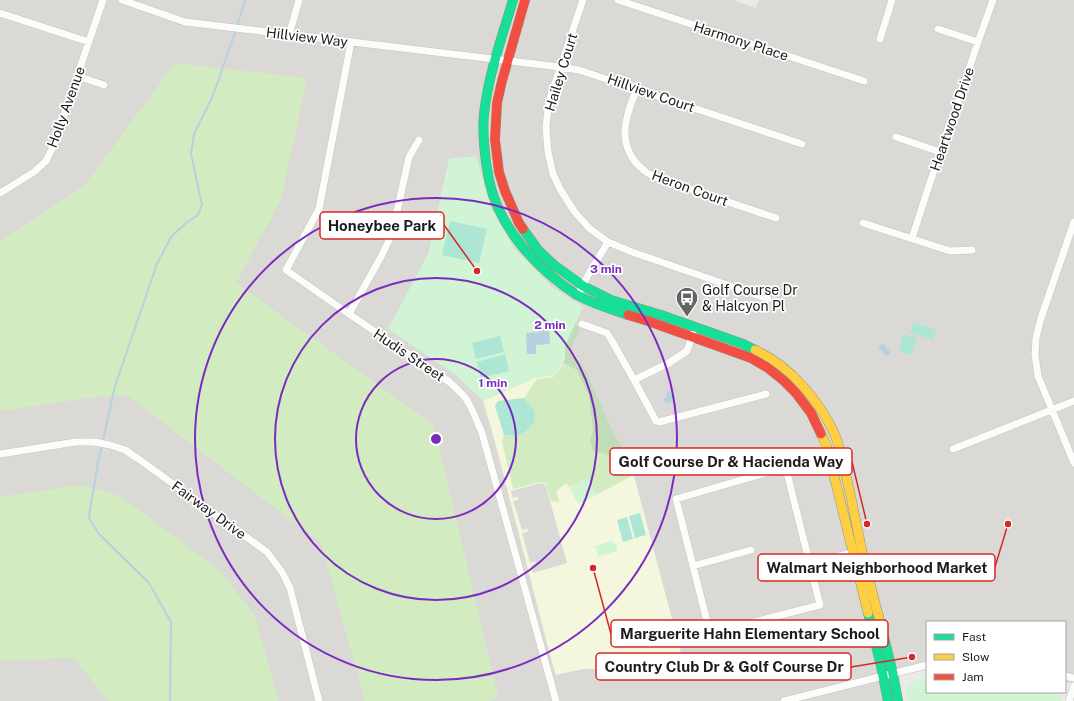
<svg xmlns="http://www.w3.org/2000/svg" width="1074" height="701" viewBox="0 0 1074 701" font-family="'Public Sans',sans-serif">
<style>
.residential{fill:#dad9d6;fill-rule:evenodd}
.education{fill:#f4f6de}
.grass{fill:#d2ebc1}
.forest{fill:#c1dcb8}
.park{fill:#d1f4d5}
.pitch{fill:#ade6d4}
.parking{fill:#d9d9d6}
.water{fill:#b6d2e0}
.pier{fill:#dcdcd9}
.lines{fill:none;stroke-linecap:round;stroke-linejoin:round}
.stream{stroke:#b6d2e0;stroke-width:2}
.street-casing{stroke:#c3c3c0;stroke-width:8}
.fast-casing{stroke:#90957c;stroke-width:10}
.slow-casing{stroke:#90957c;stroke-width:10}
.jam-casing{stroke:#90957c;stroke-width:10}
.street{stroke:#fcfcfb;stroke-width:7}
.fast{stroke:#16e098;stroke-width:9}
.slow{stroke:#ffcf43;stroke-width:9}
.jam{stroke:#f24e42;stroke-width:9}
.ring{fill:none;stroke:#7b2cbf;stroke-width:2}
.labels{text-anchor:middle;stroke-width:3.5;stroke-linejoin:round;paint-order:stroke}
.street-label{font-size:14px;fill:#1c1c1c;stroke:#fff}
.poi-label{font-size:14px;fill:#1c1c1c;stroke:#fff;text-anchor:start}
.centre{fill:#7b2cbf;stroke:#fff;stroke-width:2}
.ring-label{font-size:12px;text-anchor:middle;font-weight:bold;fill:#7b2cbf;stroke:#fff;stroke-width:3.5;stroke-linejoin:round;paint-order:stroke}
.leader{fill:none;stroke:#d62828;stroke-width:1.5}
.callout-dot{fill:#d62828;stroke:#fff;stroke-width:1.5}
.callout{fill:#fff;stroke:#d62828;stroke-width:1.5}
.callout-label{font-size:15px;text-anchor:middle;font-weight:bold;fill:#1c1c1c}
</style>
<rect width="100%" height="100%" fill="#ebeae4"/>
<!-- residential -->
<path class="residential" d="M0,0H733L756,8L759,0H1074V684L1065,682V622H927V665L883,676L888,701H0ZM812,417H813L852,552Z"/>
<!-- education -->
<path class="education" d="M565,360L633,472L684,664L677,676L660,675L614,669H583L556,675L553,666L492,431L483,401L534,378L553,375Z"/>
<!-- grass -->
<path class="grass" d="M175,63L307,78L281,200L236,283L434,425L498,697L490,701H365L321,543L127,395L88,398L0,411V241L84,186Z
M564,363L577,370L589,396L593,431L591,440L610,455L631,474L630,477L596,495L586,478L569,487L566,483L556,491L559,502L551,501L546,484L541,482L513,489L502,441L504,435L516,436L535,411L524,398L537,379L553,377Z
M80,485L98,489L122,497L219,570L254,614L279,701H108L74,658L0,661V497Z"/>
<!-- forest -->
<path class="forest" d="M573,323L580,328L572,346V355L583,365L613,432L629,458L632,467L640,474H631L610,455L593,451L590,440L593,431L589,396L577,370L560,361V350Z"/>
<!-- park -->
<path class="park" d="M476,156L491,208L514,248L552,287L583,307L565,346V360L553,375L534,378L483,401L456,375L388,329L428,254L449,159Z
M586,478L596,495L578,504L569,487Z
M612,541L616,544L618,551L598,556L595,546Z
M927,677V692H1050L1061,696L1062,701H908L906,689L911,682Z"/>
<!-- pitch -->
<path class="pitch" d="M450,221L487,229L479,263L442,255Z
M914,322L936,330L933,340L910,333Z
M903,334L917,338L911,355L898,350Z
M500,336L504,352L476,359L472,343Z
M505,354L509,371L481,378L477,362Z
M524,398L535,411L534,422L526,431L516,436L504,435L495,406L498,401Z
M640,513L646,535L635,538L629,516Z
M627,517L633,539L623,542L617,520Z"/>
<!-- parking -->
<path class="parking" d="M541,483L544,484L546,486L567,563L533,573L531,566L536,563L535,561L530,563L522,533L527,532L528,530L527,529L522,530L513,501L518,500L519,498L517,497L513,498L511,491Z"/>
<!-- water -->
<path class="water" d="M549,327L550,344L536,345V354H527L526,333L539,332V328Z
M883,343L891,353L886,356L878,347Z
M670,391L675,400L666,404L663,399L667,397L666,393Z"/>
<!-- pier -->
<path class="pier" d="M95,435L111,438L108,453L98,450H91Z"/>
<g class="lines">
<!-- stream -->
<path class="stream" d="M237,26L245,0
M170,701L171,622L149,583L99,534L90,520L89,516L98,463L115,386L157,264L171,237L186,223L198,215L202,205L191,154L194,134L212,98L236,30"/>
<!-- street casing -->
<g class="street-casing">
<path id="street" d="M122,0L185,22L560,67L579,70L802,144
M583,0L549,101L546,127L548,152L553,174L560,189L574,211L589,228L608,242L632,252L768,299
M618,0L864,81
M0,13L89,42
M938,29L978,42
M289,35L299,0
M880,39L892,0
M351,42L319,209L286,270L349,314L448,381C454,386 461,392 466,399C473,409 477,422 482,433L556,701
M77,76L104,85
M637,89C633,98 629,108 627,118C621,139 628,159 646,172C650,175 656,177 660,179L776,218
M896,137L940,152
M0,193L34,172L46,161L53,147L103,0
M1074,222L1041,318L1036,338L1035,355L1038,376L1074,463
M863,223L950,251L972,250
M912,238L940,152L958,102L978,42L993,0
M578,295L587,277L608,242
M349,314L382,255L389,240L394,225L409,157L419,140
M582,324L607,333L612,341L634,380L669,363L687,351L693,334
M634,380L656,421L659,422L766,394
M953,449L1074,401
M0,454L76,442H94L110,445L125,450L140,460L267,552L282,572L290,588L319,701
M786,469L820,605L710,633L676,499L772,471Z
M810,563L852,553
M693,566L751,550
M1065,676L1074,678
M784,701L927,665
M1069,701L1074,686"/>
</g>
<!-- fast casing -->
<g class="fast-casing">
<path id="fast" d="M513,0C502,37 488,76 484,114C482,130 484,146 486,162C487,168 488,174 489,180C499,228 537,269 577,295C593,304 611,309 628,315
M523,229L538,250L554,265L583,286L611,300L661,315L743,344L755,350
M868,613L881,666L888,701
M881,625L893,674L898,701"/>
</g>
<!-- slow casing -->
<g class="slow-casing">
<path id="slow" d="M755,350C790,366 819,400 835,435C839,445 841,457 844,467C851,495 856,523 862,551C868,576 874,600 881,625
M821,434L827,447L868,613"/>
</g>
<!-- jam casing -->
<g class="jam-casing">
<path id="jam" d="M523,229L519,223L505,191L499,172L495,140L497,103L502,81L525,0
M628,315L648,321L751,358L768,368L783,380L796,393L811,413L821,434"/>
</g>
<!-- street -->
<use href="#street" class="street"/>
<!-- fast -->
<use href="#fast" class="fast"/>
<!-- slow -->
<use href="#slow" class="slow"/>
<!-- jam -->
<use href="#jam" class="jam"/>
</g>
<!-- distance rings -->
<g class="ring">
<circle cx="436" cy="439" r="80"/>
<circle cx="436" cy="439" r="161"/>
<circle cx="436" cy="439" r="241"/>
</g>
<!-- icons -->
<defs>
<g id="bus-pin" transform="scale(1.15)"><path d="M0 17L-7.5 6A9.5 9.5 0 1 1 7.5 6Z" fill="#646462" stroke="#fff"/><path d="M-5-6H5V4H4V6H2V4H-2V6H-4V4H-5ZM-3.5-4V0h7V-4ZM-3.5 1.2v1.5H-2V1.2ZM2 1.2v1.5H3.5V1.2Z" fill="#fff"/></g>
</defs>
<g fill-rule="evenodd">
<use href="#bus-pin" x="687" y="298"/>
</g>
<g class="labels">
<!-- street labels -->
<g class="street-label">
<text transform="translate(307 37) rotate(7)" y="5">Hillview Way</text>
<text transform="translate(741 41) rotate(18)" y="5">Harmony Place</text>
<text transform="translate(561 72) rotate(-73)" y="5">Hailey Court</text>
<text transform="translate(651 93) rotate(19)" y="5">Hillview Court</text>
<text transform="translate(66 107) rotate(-70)" y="5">Holly Avenue</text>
<text transform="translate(952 119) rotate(-71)" y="5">Heartwood Drive</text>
<text transform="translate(690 188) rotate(20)" y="5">Heron Court</text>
<text transform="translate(409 355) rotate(34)" y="5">Hudis Street</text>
<text transform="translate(209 510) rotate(36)" y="5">Fairway Drive</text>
</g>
<!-- poi labels -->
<g class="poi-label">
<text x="702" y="295">Golf Course Dr<tspan x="702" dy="16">&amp; Halcyon Pl</tspan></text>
</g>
</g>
<circle cx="436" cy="439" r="6" class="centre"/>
<g class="ring-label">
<text x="606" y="273">3 min</text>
<text x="550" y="329">2 min</text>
<text x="493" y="387">1 min</text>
</g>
<!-- callouts -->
<path class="leader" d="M477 271L444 225M867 524L852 462M1008 524L995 567M593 568L611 634M912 657L851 667"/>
<g class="callout-dot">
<circle cx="477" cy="271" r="4"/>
<circle cx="867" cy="524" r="4"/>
<circle cx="1008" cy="524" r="4"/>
<circle cx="593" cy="568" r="4"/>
<circle cx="912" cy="657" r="4"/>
</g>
<g class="callout">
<rect x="320" y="212" width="124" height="27" rx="4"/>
<rect x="610" y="448" width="242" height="27" rx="4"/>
<rect x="758" y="554" width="237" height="27" rx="4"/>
<rect x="611" y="620" width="277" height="27" rx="4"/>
<rect x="596" y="653" width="255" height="27" rx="4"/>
</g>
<g class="callout-label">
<text x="382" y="231">Honeybee Park</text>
<text x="731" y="467">Golf Course Dr &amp; Hacienda Way</text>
<text x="877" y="573">Walmart Neighborhood Market</text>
<text x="750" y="639">Marguerite Hahn Elementary School</text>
<text x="724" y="672">Country Club Dr &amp; Golf Course Dr</text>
</g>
<!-- legend -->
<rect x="926" y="621" width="140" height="72" fill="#ffffff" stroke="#a4a4a4"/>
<rect x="934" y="634" width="20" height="6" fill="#16e098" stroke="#a4a4a4"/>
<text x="962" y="641" font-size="12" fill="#1c1c1c">Fast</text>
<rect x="934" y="654" width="20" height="6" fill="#ffcf43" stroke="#a4a4a4"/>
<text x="962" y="661" font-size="12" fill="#1c1c1c">Slow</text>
<rect x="934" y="674" width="20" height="6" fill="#f24e42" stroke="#a4a4a4"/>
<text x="962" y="681" font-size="12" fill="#1c1c1c">Jam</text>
</svg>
